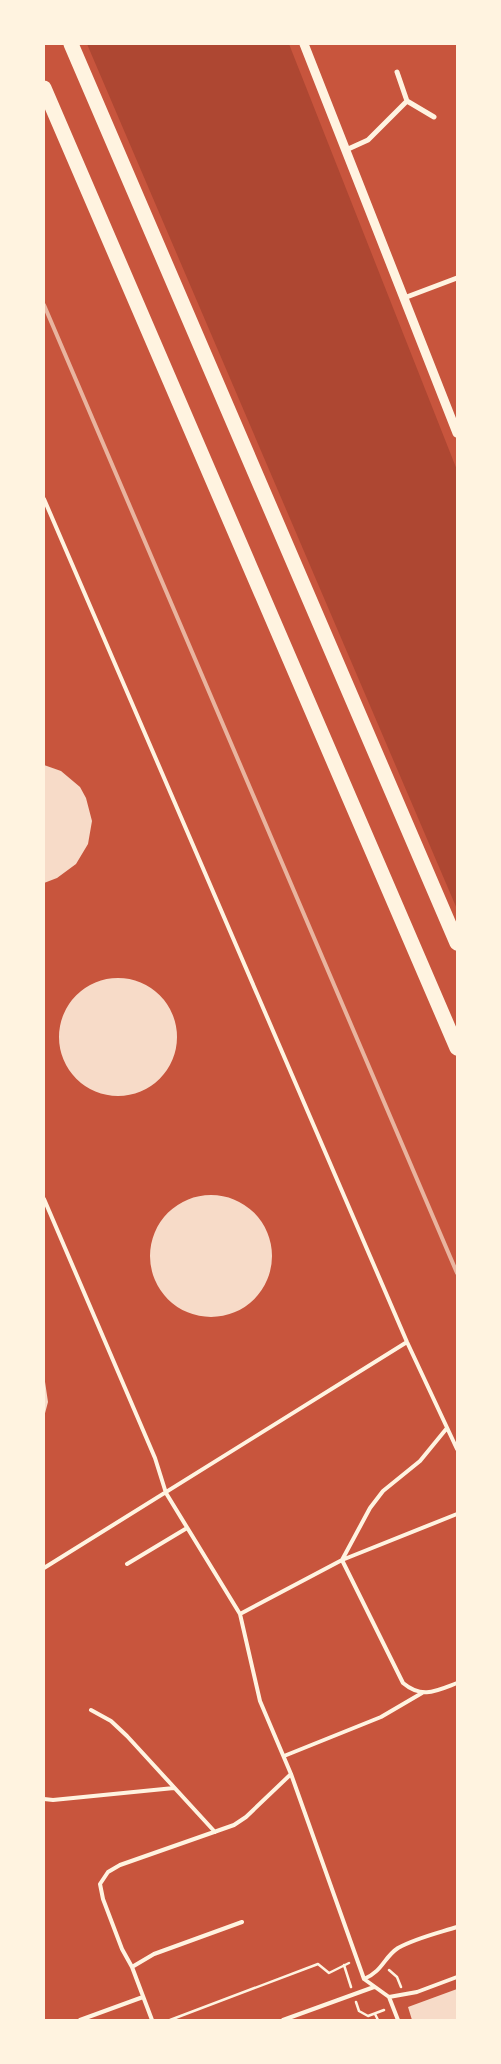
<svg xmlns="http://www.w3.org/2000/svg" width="501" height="2064" viewBox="0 0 501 2064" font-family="Lato,sans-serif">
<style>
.green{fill:#ae4732}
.building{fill:#f7dbc8}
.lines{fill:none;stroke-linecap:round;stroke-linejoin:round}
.path{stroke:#fff3e0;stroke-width:2.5}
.service{stroke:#fff3e0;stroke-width:4}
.minor{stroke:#fff3e0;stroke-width:5}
.tertiary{stroke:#fff3e0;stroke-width:9}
.motorway{stroke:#fff3e0;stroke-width:15}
.rail{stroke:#e9b49f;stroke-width:4}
</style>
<rect width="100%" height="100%" fill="#c8553d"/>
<!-- green -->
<path class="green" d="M87,44H289L457,470V909Z"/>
<!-- building -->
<path class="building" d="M44,765L61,771L80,787L86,798L92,821L88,844L76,864L57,878L44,883Z
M59 1037a59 59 0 1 1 118 0a59 59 0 1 1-118 0Z
M150 1256a61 61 0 1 1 122 0a61 61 0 1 1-122 0Z
M44,1375L48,1402L44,1417Z
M457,1989V2020H412L408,2007Z"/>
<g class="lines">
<!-- path -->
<path class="path" d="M344,1965L351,1987
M389,1970L397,1977L401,1987
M356,2002L359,2011L368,2016L384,2010
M375,2014L378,2020
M170,2020L318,1964L329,1973L349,1963"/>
<!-- service -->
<path class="service" d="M44,499L407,1342L457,1449
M44,1199L155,1458L166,1493L240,1614L260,1701L291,1774L364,1979L389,1997L398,2020
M447,1428L420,1461L383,1491L370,1508L342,1560L403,1683C422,1699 436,1691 457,1683
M127,1564L187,1528
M44,1568L407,1342
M240,1614L342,1560L457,1514
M91,1710L111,1721L127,1736L215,1832
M284,1756L381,1717L422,1693
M44,1799L53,1800L174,1788
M132,1967L154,1954L242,1922
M364,1979C383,1971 384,1957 398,1948C416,1938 438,1933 457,1927
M389,1997L417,1992L457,1977
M80,2020L143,1997
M152,2020L132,1967L122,1949L103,1899L100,1884L108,1872L120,1865L234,1825L246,1817L291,1774
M283,2020L374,1987"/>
<!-- minor -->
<path class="minor" d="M397,72L407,101L434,117
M346,150L368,140L407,101
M404,298L457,278"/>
<!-- tertiary -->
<path class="tertiary" d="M304,44L457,433"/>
<!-- motorway -->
<path class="motorway" d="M71,44L457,943
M44,88L457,1048"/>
<!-- rail -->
<path class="rail" d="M44,305L457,1273"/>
</g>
<!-- border -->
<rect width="501" height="2064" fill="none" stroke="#fff3e0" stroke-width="90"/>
</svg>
